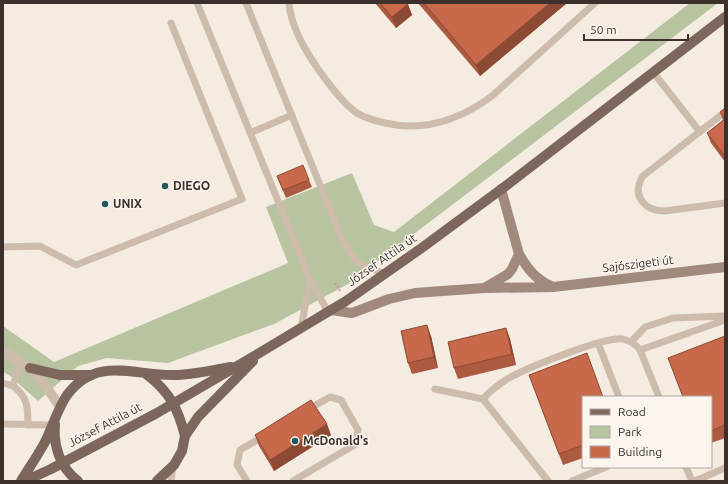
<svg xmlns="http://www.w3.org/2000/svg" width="728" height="484" viewBox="0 0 728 484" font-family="Ubuntu,sans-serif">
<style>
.green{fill:#b8c4a0}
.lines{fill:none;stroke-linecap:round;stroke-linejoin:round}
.path{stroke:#b9a596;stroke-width:2.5;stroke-dasharray:2 2;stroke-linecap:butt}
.lane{stroke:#cdbbac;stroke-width:7}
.street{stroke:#cdbbac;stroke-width:10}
.secondary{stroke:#a18a7d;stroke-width:10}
.primary{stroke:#7d675c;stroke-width:10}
.wall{fill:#ac5a40}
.shaded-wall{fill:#8c4a34}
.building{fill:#c8694b;stroke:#8c4a34}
.poi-dot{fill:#1f5a5e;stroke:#fbf5ee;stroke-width:1.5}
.labels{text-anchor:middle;stroke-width:3;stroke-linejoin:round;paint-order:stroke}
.poi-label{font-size:12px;font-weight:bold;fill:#3b302b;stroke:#fbf5ee;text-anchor:start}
.street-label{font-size:12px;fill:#3b302b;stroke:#fbf5ee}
</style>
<rect width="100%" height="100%" fill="#f4ebe1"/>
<!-- green -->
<path class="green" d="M690,3H718L348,284L274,324L168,363L107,358L78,366L38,401L9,375L3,372V326L54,362L288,263L266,207L352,173L374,225L394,232Z"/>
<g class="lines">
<!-- path -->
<path class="path" d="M335,283L340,291"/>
<!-- lane -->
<path class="lane" d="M197,3L310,279L328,312
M246,3L342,239C356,264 357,265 384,273
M289,3C291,27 305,50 318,69C328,83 343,104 357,113C365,118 376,121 385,123C424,132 461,119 492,96L595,3
M653,72L700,132
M725,112L643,176C631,195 644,211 665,211L725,203
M250,133L292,115
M3,247L40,246L76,265L242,199L171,23
M301,329L310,279
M631,342L645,327L673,318L725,316
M598,343L619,397
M640,350L725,320
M3,383L13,386L20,362
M13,386C28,397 28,408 28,425
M435,389L483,399L548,481
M483,399C491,390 499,384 509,378C527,368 605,336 623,339C630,341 636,344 640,350L659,397
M3,424L52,425
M686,467L692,481
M171,481L173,465
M247,481L237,465L240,450L264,436
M293,481L356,444L358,430L341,400L330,397L307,410
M572,481L606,467
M695,481L725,468"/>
<!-- street -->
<path class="street" d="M3,351L30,368L45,385L60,407"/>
<!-- secondary -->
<path class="secondary" d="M501,189L519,254C527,268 536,280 551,286
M486,287L508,274L512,269L519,254
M331,310L352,313L389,299L415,293L484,288L553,287L725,267"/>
<!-- primary -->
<path class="primary" d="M30,368L60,375H92
M146,374C169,391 178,408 185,436
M55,424C53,445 60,468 78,481
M21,481C29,468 38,455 45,442C52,428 58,408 67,395C97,355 134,376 174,375C192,375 212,370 231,367
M25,481L51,469L157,413L261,352L346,301L423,247L507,185L725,17
M157,481L174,465L182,451L185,436L198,417L253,361"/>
</g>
<!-- wall -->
<path class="wall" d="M375,3H407L412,15L396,28Z
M418,3H567L480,76Z
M725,108V162L711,143L707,133L723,120L720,112Z
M277,176L309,180L312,187L286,198Z
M506,328L510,339L516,365L458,379L454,368Z
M431,336L438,368L412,374L408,363Z
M725,336V438L711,443V397Z
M529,375L583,397V458L563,465Z
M255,435H331L274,471L259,446Z"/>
<!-- shaded-wall -->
<path class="shaded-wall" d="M550,3H567L480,76L476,65Z
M408,4L412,15L396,28L392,17Z
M427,325L431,336L438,368L434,357Z
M506,328L510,339L516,365L512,354Z
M327,424L331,435L274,471L270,460Z"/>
<!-- building -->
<path class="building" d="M380,3H407L408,4L392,17Z
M424,3H550L476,65Z
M725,108V119L720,112Z
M725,119V156L707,133Z
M303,165L309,180L283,190L277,176Z
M427,325L434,357L408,363L401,331Z
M506,328L512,354L454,368L448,342Z
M725,336V425L711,431V397H683L668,358Z
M587,353L603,397H583V445L559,454L529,375Z
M311,400L327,424L270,460L255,435Z"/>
<!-- markers -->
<g class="poi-dot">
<circle cx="165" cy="186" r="4"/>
<circle cx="105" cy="204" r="4"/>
<circle cx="295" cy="441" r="4"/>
</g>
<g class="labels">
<!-- poi labels -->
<g class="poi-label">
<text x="173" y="190">DIEGO</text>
<text x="113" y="208">UNIX</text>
<text x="303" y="445">McDonald's</text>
</g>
<!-- street labels -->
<g class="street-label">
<text transform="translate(382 260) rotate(-35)" y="4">József Attila út</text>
<text transform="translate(638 264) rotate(-7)" y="4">Sajószigeti út</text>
<text transform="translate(105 425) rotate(-28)" y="4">József Attila út</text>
</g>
</g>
<!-- border -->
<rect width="728" height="484" fill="none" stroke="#3b302b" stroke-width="8"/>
<!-- legend -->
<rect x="582" y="396" width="130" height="72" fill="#fbf5ee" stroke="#aea6a0"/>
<rect x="590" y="409" width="20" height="6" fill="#7d675c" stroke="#aea6a0"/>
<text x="618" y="416" font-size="12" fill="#3b302b">Road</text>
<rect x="590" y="426" width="20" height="12" fill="#b8c4a0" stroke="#aea6a0"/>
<text x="618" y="436" font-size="12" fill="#3b302b">Park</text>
<rect x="590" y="446" width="20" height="12" fill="#c8694b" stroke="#aea6a0"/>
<text x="618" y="456" font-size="12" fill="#3b302b">Building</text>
<!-- scale -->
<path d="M584 34v6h104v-6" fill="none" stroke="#3b302b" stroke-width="2"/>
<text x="590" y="34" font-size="12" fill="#3b302b" stroke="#fbf5ee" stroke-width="3" paint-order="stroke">50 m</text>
</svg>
